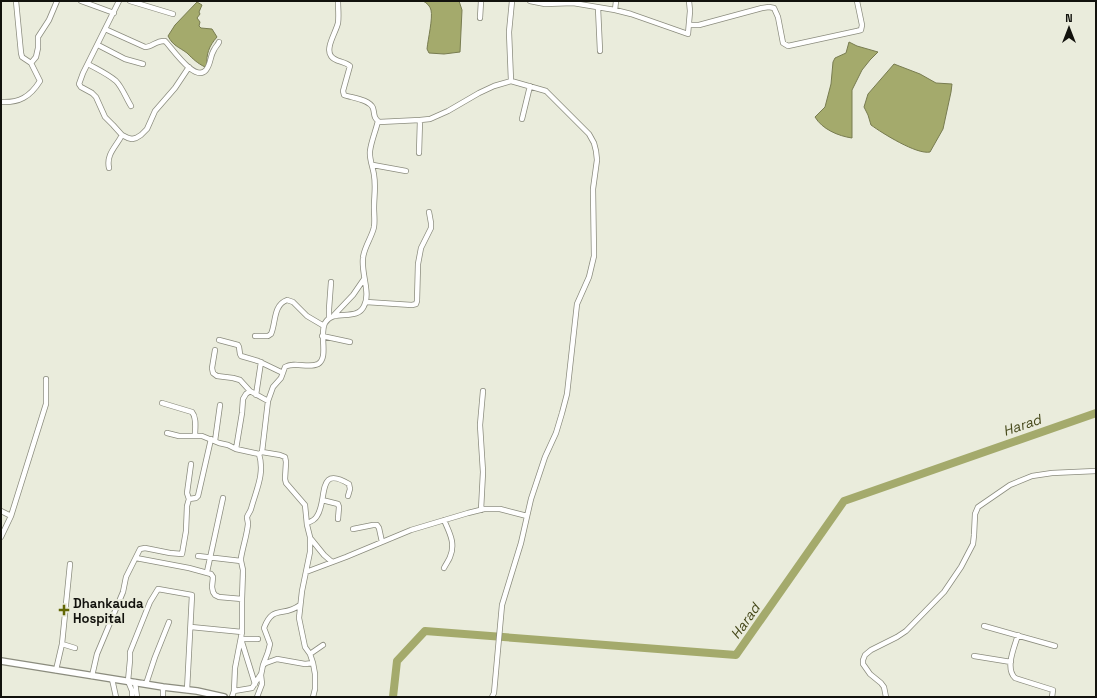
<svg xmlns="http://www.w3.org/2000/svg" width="1097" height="698" viewBox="0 0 1097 698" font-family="'Space Grotesk',sans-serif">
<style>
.water{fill:#a4aa6c;stroke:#787c50}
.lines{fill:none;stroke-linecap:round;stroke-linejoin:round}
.river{stroke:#a4aa6c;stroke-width:8}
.minor-casing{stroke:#8b8c7e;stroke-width:6}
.tertiary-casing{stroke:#8b8c7e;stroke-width:8}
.minor{stroke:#fff;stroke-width:4.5}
.tertiary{stroke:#fff;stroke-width:5.5}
.poi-dot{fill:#626704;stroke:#eaecdc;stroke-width:1.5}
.labels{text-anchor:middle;stroke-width:4;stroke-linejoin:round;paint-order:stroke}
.poi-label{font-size:13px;font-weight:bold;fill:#12120d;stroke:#eaecdc;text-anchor:start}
.water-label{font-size:14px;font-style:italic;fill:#454819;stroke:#eaecdc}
</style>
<rect width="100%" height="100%" fill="#eaecdc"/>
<!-- water -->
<path class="water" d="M423,1H459L462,10L460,52L444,54L429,53L427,49C428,39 433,18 431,10C430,6 427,3 423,1Z
M197,2L202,5L199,12L200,14L197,18L200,22L199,26L201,28L212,29L217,37C209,46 206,54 207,66L205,67C197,63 193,59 187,53C179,47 173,46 168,36L175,25Z
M849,42L857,46L878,52L870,60L862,70L852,90V138C838,136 822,129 815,117L825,107L831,84L833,62L835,58L846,53Z
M894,64L920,74L936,83L952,84L951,92L943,129L930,152C917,155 882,133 871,125L868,115L864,107L868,94Z"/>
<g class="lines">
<!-- river -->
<path class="river" d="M393,697L397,661L425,631L736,655L844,501L1096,413"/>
<!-- minor casing -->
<g class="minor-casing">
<path id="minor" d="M16,1L21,53L22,57L31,63L36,57L38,48V37L49,20L57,1
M81,1L114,13
M119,1L83,73L79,84L81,87L92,93L96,97L105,117L113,125L122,135L128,138L132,139L136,138L141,135L147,129L155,111L175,88L189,67
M130,1L173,14
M338,1C338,8 339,16 338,23C336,32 325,48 331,56C335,62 344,61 350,66L343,91L344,95C352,98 369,99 373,108C375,115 373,117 379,122L420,120L430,119L448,111L479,93L494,86L511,81L546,91L589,134L594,143L596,151L597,160L593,189L594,256L589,277L577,304L567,394L562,413L556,433L545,457L531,499L521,543L502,605L494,693L492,697
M530,1L545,4L573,3L615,10L631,14L688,34L690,11L689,1
M598,8L600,51
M615,10L616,1
M480,18L481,1
M689,25H699L762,8L769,7L774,8L778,17L783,43L788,46L857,31L861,30L862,25L857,1
M105,29L145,47C152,47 157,40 165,41C172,48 195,83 206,70C211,64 210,56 214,50C215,47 218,45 219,42
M98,45L125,59L143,64
M88,64C97,69 108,74 116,81C122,87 126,98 131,106
M511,81L509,32L512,1
M1,102C19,103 30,97 40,81L31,63
M522,119L530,86
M419,153L420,120
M373,165L406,171
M109,168C106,154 116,147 122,135
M366,302L412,305L416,304L417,301L418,264L421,248L431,228V223L429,212
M334,315L353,295L364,279
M329,318V309L331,282
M255,336H268L271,334C276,323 273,305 287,300L293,302L307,316L324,326
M322,336L350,342
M219,340L238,345L239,347L240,354L241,356L258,361L283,373
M215,350L212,368L213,373L217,376L233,378L240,380L250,391L268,401
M256,395L261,362
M162,403L192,412C197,418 195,428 195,436
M167,433L179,436H202L219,443L228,445L236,449L259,454C265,474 256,490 251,509C250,512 248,514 247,517C247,519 248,522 248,524C247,535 243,546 241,558V561L243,570L242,599V632L235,668L234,691L232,697
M215,441L220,405
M236,449L242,413L243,399L246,394L250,391
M262,452L280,455L285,457L286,462L285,479L286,483L305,505L307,525L310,537V552L302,591L299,618L305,647L310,654L313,663L315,674V689L313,697
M259,454L262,452L268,401L273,387L281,378L285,367C295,361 308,369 318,364C329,358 319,334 325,323C333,308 357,322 364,306C371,293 361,274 363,258C364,247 372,237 374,227C375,221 374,214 374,208C374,197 376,186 374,175C373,167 369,159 370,151C371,142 376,130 378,121
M189,499L196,498L198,496L211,439
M322,500L338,504L339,507L338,519
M481,510L483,472L480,425L483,391
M1,511L11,516
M444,520C449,532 456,543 450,557C449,560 446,564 444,568
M307,523C310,522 315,520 317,516C328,500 316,464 349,484L350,489L348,496
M353,529L373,525H377L379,528L382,542
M1,537L11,516L46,404V379
M311,539L324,555L332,562
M198,556L241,561
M136,558L189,568L211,574L213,577L212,587L213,592L215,595L219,597L242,599
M207,572L223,498
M306,572L346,557L411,530L468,513L484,509H500L527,516
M984,626L1055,646
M191,627L242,632
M1018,635C1014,648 1005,668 1015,678L1053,690L1052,697
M62,644L75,648
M310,654L323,645
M974,656L1011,662
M263,665L268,652L270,644L264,628C273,604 283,618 300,605
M56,670L62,644L70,564
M92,676L97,654L123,592L126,577L140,549L145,548L170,553L182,554L186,531L187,506L189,499L187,493L191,464
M112,679L116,697
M128,681L130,660V652L150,602L158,589L192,595L187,690
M128,681L132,691V697
M135,682L137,697
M142,683L146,684L155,657L169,622
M255,684L241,639H258
M234,691L252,688L259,677L261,674
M163,697V687
M257,697L262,684L261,675L263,665L266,663L277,659L305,664L313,663
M886,697L884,687L881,683L870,674L863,664V660L865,655L871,650L897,637L906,631L944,592L961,567L973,544L974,535L975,514L978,507L1010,485L1032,476L1052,473L1096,471"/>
</g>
<!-- tertiary casing -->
<g class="tertiary-casing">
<path id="tertiary" d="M1,661L163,687L197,691L224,697"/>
</g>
<!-- minor -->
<use href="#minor" class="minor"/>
<!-- tertiary -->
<use href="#tertiary" class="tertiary"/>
</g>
<!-- markers -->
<path class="poi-dot" d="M62 604h4v4h4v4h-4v4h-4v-4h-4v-4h4z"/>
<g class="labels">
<!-- poi labels -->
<g class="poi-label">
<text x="73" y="608">Dhankauda<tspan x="73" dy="15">Hospital</tspan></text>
</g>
<!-- water labels -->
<g class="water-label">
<text transform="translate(1022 425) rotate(-19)" y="5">Harad</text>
<text transform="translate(745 621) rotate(-55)" y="5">Harad</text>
</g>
</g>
<!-- border -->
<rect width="1097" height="698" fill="none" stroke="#12120d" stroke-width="4"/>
<!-- north arrow -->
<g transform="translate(1069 28)" stroke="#eaecdc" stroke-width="3" paint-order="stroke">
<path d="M0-3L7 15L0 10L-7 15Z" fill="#12120d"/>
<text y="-6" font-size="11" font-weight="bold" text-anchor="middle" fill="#12120d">N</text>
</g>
</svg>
